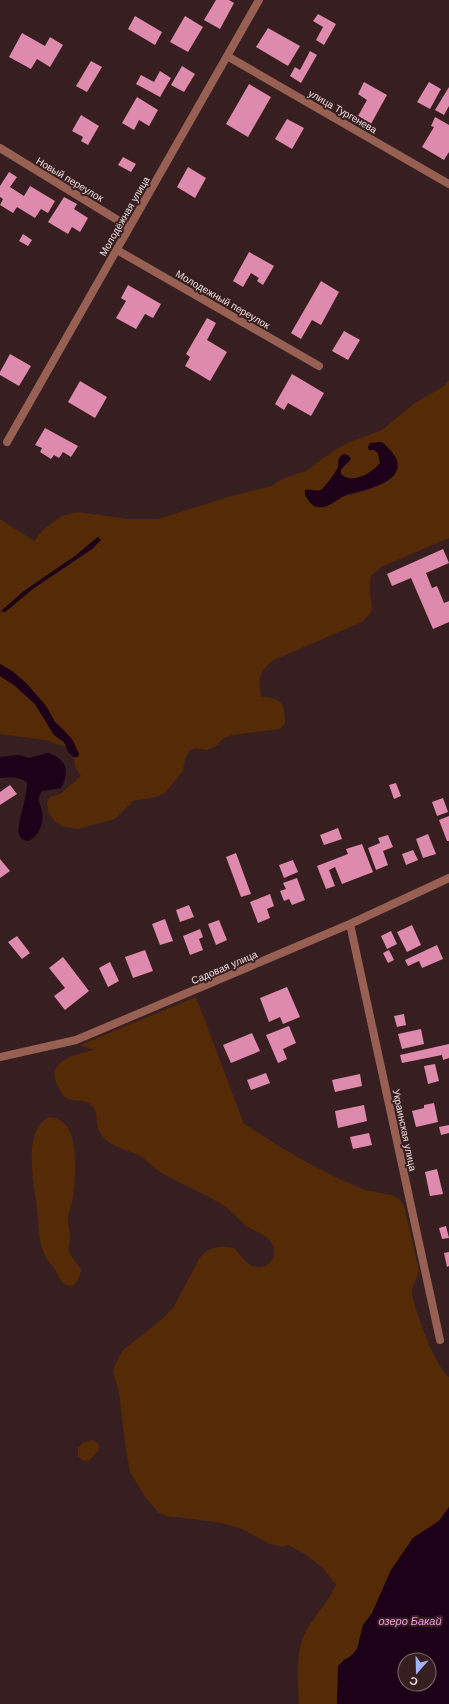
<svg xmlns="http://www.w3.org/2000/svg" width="449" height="1704" viewBox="0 0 449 1704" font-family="Helvetica,sans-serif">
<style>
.green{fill:#542a07;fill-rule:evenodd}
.water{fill:#1c0118;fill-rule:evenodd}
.building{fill:#de8aac}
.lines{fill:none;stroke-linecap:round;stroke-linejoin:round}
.minor{stroke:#986052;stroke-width:8}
.labels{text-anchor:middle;stroke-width:4;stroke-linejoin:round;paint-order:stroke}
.street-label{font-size:10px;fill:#eddddd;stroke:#371f21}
.water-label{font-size:11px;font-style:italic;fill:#f69ce4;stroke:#371f21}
</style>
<rect width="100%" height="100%" fill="#371f21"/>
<!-- green -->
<path class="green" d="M449,380V538L381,567L371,576C371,580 369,585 370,589C370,607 378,608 362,622L274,660C258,672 258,678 261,697C282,698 285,703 285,724L280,729L232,735L224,738L216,746L206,750L197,748L190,750L185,759L183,771L165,793L156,797L133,801L115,819L78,829L64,827L55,822L49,813L47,803L50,797L60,794L81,776L75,767L74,757H78L64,729L55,722L46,706L26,683L12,671L0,664V519L34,541L45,528L62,516L78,512L129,519H158L235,495L272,486L282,479L306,471L335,450L350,442L382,430L415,403L444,386ZM386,446L388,450L393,453L388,480L368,490L341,497L323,507H317L311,503L309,489C313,490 318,492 322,490C324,488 338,470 338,467C339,460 337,458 344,454L349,462L341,469V474C351,485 373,473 380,463L378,453L374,450H369ZM98,537L92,549L34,588L5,612L1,611L24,591L75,556Z
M0,676L14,685L35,704L54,735L64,742L67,747L45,740L0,734Z
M196,997L244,1124L297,1157L335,1177L365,1190L392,1195L399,1199L404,1206L418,1266C418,1268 419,1272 418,1275C416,1281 412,1285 412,1292C414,1309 436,1368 449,1377V1704H299C298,1678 294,1649 309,1626C318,1612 329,1601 336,1585L323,1568L305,1554L288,1545L282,1547L268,1543L240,1528L221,1523L178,1517H170L159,1513L146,1498L130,1472L125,1444L119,1393L113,1371L116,1363L123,1350L162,1319L173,1308L201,1256C210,1246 221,1246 234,1248C239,1253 243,1260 249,1264C258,1271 273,1266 274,1254C276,1236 256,1233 244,1224C237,1218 232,1211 224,1206C204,1193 182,1185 162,1173C154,1168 148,1161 140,1156C128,1149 117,1150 105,1139C92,1126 101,1117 92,1106C86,1098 75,1103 67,1098C62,1096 59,1089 57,1084C46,1060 77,1054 94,1050L80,1045ZM405,1660H429V1684H405Z
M49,1117C82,1118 76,1175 73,1198C72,1204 69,1210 68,1216C68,1224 70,1232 70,1240C70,1243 68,1247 69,1250C70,1257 78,1263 81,1270C79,1282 71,1294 60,1279C58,1277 58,1274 56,1271C52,1265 47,1261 44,1253C38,1240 39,1223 37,1208C34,1184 22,1130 49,1117Z
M93,1440L99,1444L98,1451L89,1461L82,1460L78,1456V1448L83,1443Z"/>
<!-- water -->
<path class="water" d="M382,442C386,446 393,452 396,458C407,484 361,490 346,495C337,499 328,509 318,507C312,507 308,500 305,495V490C311,489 316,492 321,490C324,488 338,470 338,467C339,460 337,458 344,454L348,455L351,459L341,469V474C351,485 373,473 380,463L378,453L374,450H369L368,447L370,443Z
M98,537L101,540L92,549L34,588L5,612L1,611L24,591L75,556Z
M0,664L12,671L26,683L46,706L55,722L72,739L79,754L78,757H74L69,753L64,742L54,735L35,704L14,685L0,676Z
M48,753C67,759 70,772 61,788L42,791C36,799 40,803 42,812C44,823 39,837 28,841C24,840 20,839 19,834C16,826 28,796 27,782C18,776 10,777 0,778V757L19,755L29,758Z
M449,1507V1704H337L338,1666L344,1660L351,1656L357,1649L363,1625L372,1613L391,1570L413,1538L439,1521ZM405,1660H429V1684H405Z"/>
<!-- building -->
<path class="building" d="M216,0H229L234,3L220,29L204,20Z
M318,14L336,24L324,45L316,40L323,27L313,21Z
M135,16L162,32L155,45L128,29Z
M185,16L203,27L188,52L170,42Z
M268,28L300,46L288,66L256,47Z
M22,33L45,46L50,37L63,45L50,67L37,59L31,69L9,57Z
M310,51L317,55L301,83L290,76L295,67L300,70Z
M91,61L102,67L87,92L76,86Z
M182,66L195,74L184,92L171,85Z
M160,71L171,78L160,97L136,84L141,75L154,82Z
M364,82L387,95L371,124L358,116L367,100L358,94Z
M429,82L441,89L430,109L417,102Z
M249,84L271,97L248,137L226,124Z
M449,87V106L444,115L435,110Z
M137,97L158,110L149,126L139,120L134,130L122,123Z
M81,115L99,126L88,145L81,141L83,137L72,131Z
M435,117L449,125V152L444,160L422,147L434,127L431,126Z
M287,119L304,128L292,149L275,139Z
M123,157L136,164L131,172L118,165Z
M188,167L206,178L195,198L177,187Z
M9,172L17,177L10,187L24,196L30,186L55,201L48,213L41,209L35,218L17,207L13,213L0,205L3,199L0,197V186Z
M64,197L77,204L74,209L88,218L80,232L72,227L68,234L48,222Z
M23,234L32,240L28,246L19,241Z
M249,252L274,266L263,285L257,281L259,278L251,273L243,287L233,281Z
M321,281L339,292L321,325L312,320L301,339L291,333Z
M128,285L161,304L153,318L145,314L136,329L116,318L126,301L121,298Z
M207,318L216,323L207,340L227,352L210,381L185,366L190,357L186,354Z
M344,331L360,340L348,360L332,351Z
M10,354L31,366L19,386L0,375V372Z
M292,374L324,393L311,416L288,403L284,410L275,404Z
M80,381L107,397L95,418L68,402Z
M45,428L78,446L71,457L63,452L59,458L54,455L51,459L40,452L42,448L35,445Z
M443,549L449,563L426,573L432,588L437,586L444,603L449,601V622L433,629L411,578L392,586L387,574Z
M396,783L401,796L394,799L389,785Z
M10,785L17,794L0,805V792Z
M443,798L448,812L437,816L432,802Z
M449,816V841H447L439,820Z
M338,828L342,839L324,845L320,835Z
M428,834L436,854L423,858L416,839Z
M388,835L393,847L383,851L388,865L376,870L368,848L380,843L378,838Z
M362,844L373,872L342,884L335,867L329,870L335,886L326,889L317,866L348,854L346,849Z
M413,850L418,860L406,865L402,854Z
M236,853L251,894L241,897L226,857Z
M0,859L10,871L0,878Z
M293,860L298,872L284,878L279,865Z
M297,878L305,900L292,905L289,899L284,901L280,891L286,889L283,883Z
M270,894L274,906L267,909L270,918L258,923L250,902Z
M189,905L194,917L180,922L176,910Z
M165,919L173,941L160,945L152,924Z
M219,920L227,940L216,945L208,924Z
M412,925L421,945L407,952L397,932Z
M200,929L203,937L199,939L203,950L190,955L183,936Z
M391,931L397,944L387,949L381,936Z
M17,936L30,953L22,959L8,942Z
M437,945L443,959L422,968L419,961L408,966L405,960Z
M145,950L153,971L133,978L125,957Z
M389,950L394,960L388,963L383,953Z
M63,957L89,991L65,1010L54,996L65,988L49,968Z
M110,962L119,981L108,987L99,968Z
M287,987L300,1017L283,1024L280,1017L269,1022L260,998Z
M404,1014L406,1025L397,1027L394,1016Z
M289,1026L296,1043L283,1049L287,1059L278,1063L266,1035Z
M421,1029L424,1044L402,1049L398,1034Z
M252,1033L260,1051L231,1063L223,1045Z
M449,1044V1058L443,1060L442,1055L402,1063L400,1055Z
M435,1064L439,1081L428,1084L424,1066Z
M266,1073L270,1083L251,1090L247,1080Z
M360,1074L362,1086L335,1092L332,1080Z
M434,1103L438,1122L416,1127L412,1111L424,1108V1105Z
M364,1105L367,1121L338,1128L335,1111Z
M449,1125V1133L441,1135L439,1127Z
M369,1133L372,1145L353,1149L350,1137Z
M437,1169L443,1194L430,1196L425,1172Z
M446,1226L449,1238L442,1239L439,1228Z
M449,1252V1266L447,1267L444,1253Z"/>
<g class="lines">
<!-- minor -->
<path class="minor" d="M227,56L449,184
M0,148L129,227
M117,250L319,366
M7,442L259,0
M350,924L440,1340
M0,1057L76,1040L350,924L449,878"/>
</g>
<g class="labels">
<!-- street labels -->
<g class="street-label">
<text transform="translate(343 111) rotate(30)" y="4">улица Тургенева</text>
<text transform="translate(70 179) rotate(31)" y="4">Новый переулок</text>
<text transform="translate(124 216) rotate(-60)" y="4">Молодёжная улица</text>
<text transform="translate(223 299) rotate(30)" y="4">Молодежный переулок</text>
<text transform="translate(224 967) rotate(-23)" y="4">Садовая улица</text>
<text transform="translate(405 1130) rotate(78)" y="4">Украинская улица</text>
</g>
<!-- water labels -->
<g class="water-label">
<text x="410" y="1625">озеро Бакай</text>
</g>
</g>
<!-- north arrow -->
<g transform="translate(417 1672) rotate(200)"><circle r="19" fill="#371f21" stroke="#806b6c"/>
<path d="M0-3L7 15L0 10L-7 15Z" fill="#a1b3fd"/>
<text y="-6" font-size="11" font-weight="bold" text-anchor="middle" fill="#eddddd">С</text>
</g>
</svg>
